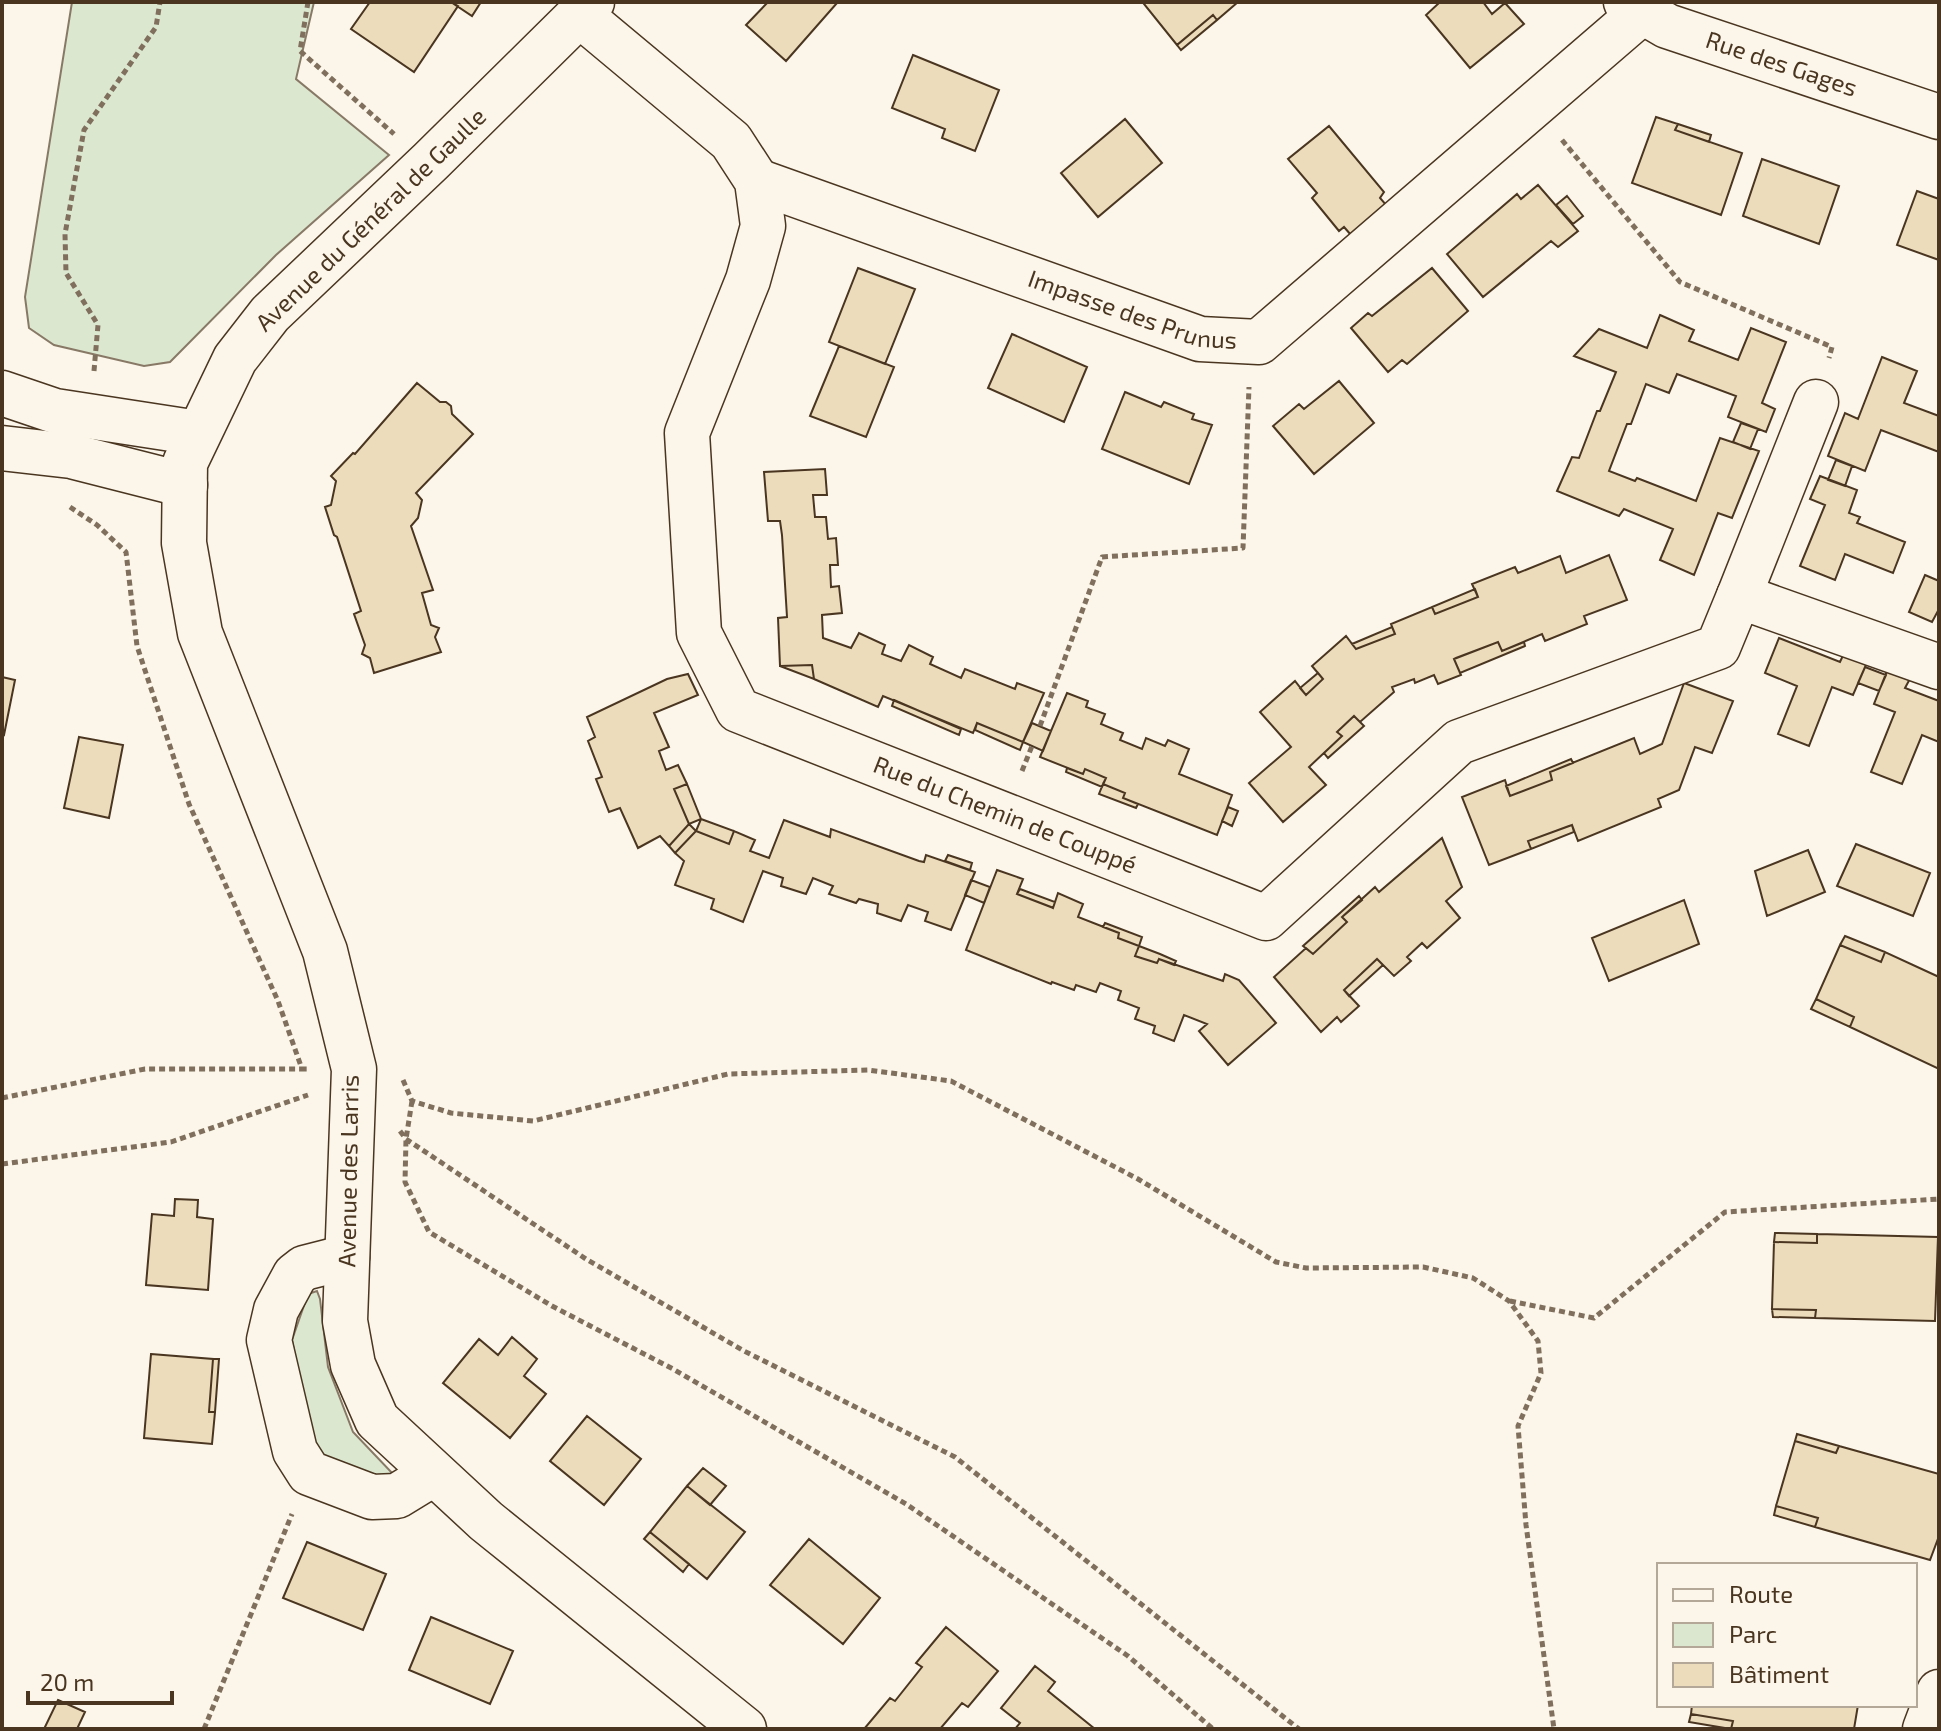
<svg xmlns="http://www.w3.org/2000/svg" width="1941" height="1731" viewBox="0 0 1941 1731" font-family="'Exo 2',sans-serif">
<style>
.green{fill:#dce7d0;stroke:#887966;stroke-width:2}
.building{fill:#ecdcbc;stroke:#4a3520;stroke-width:2}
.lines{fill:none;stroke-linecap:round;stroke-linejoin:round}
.minor-casing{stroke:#4a3520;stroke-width:47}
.path{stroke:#7f6f5c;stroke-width:5;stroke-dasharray:6 4;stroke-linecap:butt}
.minor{stroke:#fbf6e9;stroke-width:44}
.labels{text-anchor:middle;stroke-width:6;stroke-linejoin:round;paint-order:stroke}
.street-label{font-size:24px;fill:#4a3520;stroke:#fbf6e9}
</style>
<rect width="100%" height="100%" fill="#fbf6e9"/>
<!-- green -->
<path class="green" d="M72,2H314L296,79L389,155L276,255L170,362L144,366L54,345L29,328L25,297Z
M317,1291L320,1299L328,1367L353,1432L394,1475L396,1483L335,1465L311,1444L292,1340L308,1294Z"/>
<!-- building -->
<path class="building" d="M370,2H451L458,6L414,72L351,29Z
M451,2H481L472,16Z
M768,2H836L837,3L786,61L746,25Z
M1147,2H1238L1217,20L1213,15L1177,45L1144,4Z
M1440,2H1483L1492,14L1505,3L1524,24L1470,68L1426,15Z
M1213,15L1217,20L1181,50L1177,45Z
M913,55L999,90L975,151L942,138L945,129L892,108Z
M1656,117L1678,124L1675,130L1742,153L1721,215L1632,183Z
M1125,119L1162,163L1098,217L1061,173Z
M1678,124L1711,135L1709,142L1675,130Z
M1329,126L1384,192L1380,198L1393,213L1358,243L1344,227L1339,231L1312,198L1317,193L1288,159Z
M1762,159L1839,186L1819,244L1743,216Z
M1538,185L1578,231L1558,247L1551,241L1483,297L1447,254L1517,194L1521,199Z
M1917,191L1939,199V260L1897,245Z
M1567,196L1583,216L1573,224L1556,205Z
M858,268L915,289L885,364L829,342Z
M1432,268L1468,311L1407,364L1402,360L1388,372L1351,328L1368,313L1372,316Z
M1660,315L1694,330L1689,341L1738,360L1751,328L1786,342L1762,403L1775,409L1766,432L1728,417L1736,396L1677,374L1669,393L1646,384L1631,424H1627L1609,471L1635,481L1637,478L1696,501L1720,438L1759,451L1732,518L1718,513L1694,575L1660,560L1673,529L1624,509L1619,516L1557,491L1572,457L1579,458L1597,411H1600L1616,372L1574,356L1599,329L1647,348Z
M1012,334L1087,367L1064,422L988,388Z
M839,346L894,367L866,437L810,416Z
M1882,357L1917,371L1904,403L1939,416V452L1881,430L1865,471L1828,456L1845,413L1858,419Z
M1339,381L1374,423L1314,474L1273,426L1299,404L1304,409Z
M417,383L440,402H446L451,406L452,414L473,434L416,493L422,500L418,518L411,526L433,590L422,593L431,625L439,628L435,637L441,652L374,673L370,658L362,654L365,645L354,614L361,611L337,537L334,535L325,507L331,505L336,481L331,476L353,453L355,454Z
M1125,392L1161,407L1164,402L1194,414L1192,419L1212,425L1189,484L1102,449Z
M1741,423L1758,429L1750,449L1733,442Z
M1836,460L1852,466L1845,486L1828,480Z
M825,469L827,495H813L815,517H826L828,539L836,538L838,565H830L831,587L839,586L842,613L822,615L823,638L851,648L859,633L885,645L882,654L901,661L909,645L933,657L930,664L961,678L965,669L1015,689L1017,683L1044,693L1023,742L977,723L973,733L883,696L878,707L814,679L812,665L780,666L778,618L787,617L782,535L780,521H768L764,472Z
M1820,476L1857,490L1849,513L1860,517L1857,523L1905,542L1893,573L1845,554L1835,580L1800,566L1825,505L1810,499Z
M1609,555L1627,600L1584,616L1587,624L1545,641L1542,634L1502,651L1498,642L1456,658L1454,659L1461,675L1438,684L1434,675L1415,683L1414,679L1392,687L1394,692L1360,722L1354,716L1337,732L1342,736L1309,767L1326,785L1283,822L1249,783L1291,747L1260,712L1295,681L1306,695L1323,679L1312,666L1346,636L1356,649L1395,634L1391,624L1432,607L1435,614L1478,597L1472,584L1515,567L1518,573L1560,556L1566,573Z
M1925,575L1939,581V609L1932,622L1909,612Z
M1475,589L1478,597L1435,614L1432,607Z
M1392,627L1395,634L1356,649L1352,644Z
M1779,638L1840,662L1846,649L1869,658L1853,695L1832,687L1809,746L1778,734L1797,686L1765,673Z
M1498,642L1502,651L1524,642L1525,646L1460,673L1454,659Z
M812,665L814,679L780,666Z
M1889,666L1912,675L1905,688L1939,701V742L1922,735L1902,784L1871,772L1895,712L1874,704Z
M1865,667L1886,675L1879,691L1858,683Z
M1318,673L1323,679L1306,695L1300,688Z
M688,674L698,695L654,713L669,747L659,751L666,770L678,765L687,784L674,789L689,824L669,846L660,836L638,848L620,808L609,812L596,779L602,777L588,741L595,737L587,717L667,679Z
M2,677L15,680L4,735L2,734Z
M1684,683L1733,701L1712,753L1695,747L1679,790L1658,799L1661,807L1578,841L1572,825L1569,826L1528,841L1531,849L1489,865L1462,797L1505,780L1510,796L1552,780L1550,772L1634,738L1640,754L1662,744Z
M1067,693L1088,701L1086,707L1105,714L1101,724L1123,733L1120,740L1142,749L1146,738L1165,746L1168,740L1189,749L1179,774L1232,795L1217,835L1123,798L1125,793L1103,784L1106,778L1085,769L1083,774L1040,757Z
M894,700L961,729L959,735L892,706Z
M1354,716L1364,726L1328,758L1324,753L1342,736L1337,732Z
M977,723L1023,742L1020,750L975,730Z
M1032,723L1051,731L1043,751L1023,742Z
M79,737L123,745L109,818L64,808Z
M1571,759L1573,763L1550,772L1552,780L1510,796L1506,786Z
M1067,768L1083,774L1085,769L1106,778L1102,787L1066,772Z
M687,784L701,819L689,824L674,789Z
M1103,784L1125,793L1123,798L1138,804L1136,808L1099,794Z
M1228,807L1238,811L1232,826L1222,821Z
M701,819L734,831L729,844L696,831Z
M784,820L830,837L831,829L919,861L924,862L926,855L975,872L951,930L925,921L928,912L908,905L901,921L877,913L878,904L859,899L856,903L829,894L833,886L813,878L806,894L781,886L783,878L763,871L743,922L711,909L714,899L675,885L684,861L675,853L696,831L729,844L734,831L755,840L750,851L769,858Z
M689,824L696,831L675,853L669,846Z
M1572,825L1574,832L1531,849L1528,841Z
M1442,838L1462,887L1446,901L1460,918L1427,948L1422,943L1407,957L1411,961L1394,976L1377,959L1344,990L1359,1006L1341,1022L1337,1017L1321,1032L1274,977L1306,948L1313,954L1347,922L1342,917L1375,887L1379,892Z
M1856,844L1930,873L1913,916L1837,886Z
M1808,850L1825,892L1767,916L1755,871Z
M948,855L972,863L970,870L945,861Z
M997,870L1023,879L1017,894L1051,907L1053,908L1058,893L1083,904L1078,917L1119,933L1118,938L1139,946L1135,956L1157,963L1159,959L1223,981L1225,974L1239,980L1276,1023L1228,1065L1199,1031L1207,1024L1184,1015L1174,1041L1153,1033L1155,1026L1135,1019L1139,1008L1118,1000L1121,991L1100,983L1096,992L1076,985L1074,990L1052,982L1051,984L966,950Z
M971,880L990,887L984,903L965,895Z
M1020,889L1055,902L1053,908L1017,894Z
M1359,896L1362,900L1342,917L1347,922L1313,954L1303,946Z
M1684,900L1699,944L1609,981L1592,938Z
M1105,923L1142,937L1139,946L1118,938L1119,933L1103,927Z
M1845,936L1885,952L1881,962L1840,945Z
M1840,945L1881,962L1885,952L1939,977V1069L1850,1027L1854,1017L1816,999Z
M1139,946L1160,954L1176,961L1174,965L1159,959L1157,963L1135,956Z
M1377,959L1383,965L1349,996L1344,990Z
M1816,999L1854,1017L1850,1027L1811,1009Z
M175,1199L198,1200L197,1217L213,1219L208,1290L146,1285L152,1214L174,1216Z
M1775,1233L1817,1234V1243L1774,1242Z
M1817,1234L1938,1237L1935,1321L1815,1318L1816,1310L1772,1309L1774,1242L1817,1243Z
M1772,1309L1816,1310L1815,1318L1773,1317Z
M512,1337L537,1359L524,1376L546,1394L510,1438L443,1383L479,1339L498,1355Z
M151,1354L213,1359L209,1412H215L212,1444L144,1438Z
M213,1359H219L215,1412H209Z
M587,1416L641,1459L604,1505L550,1461Z
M1797,1434L1839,1446L1836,1453L1795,1441Z
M1795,1441L1836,1453L1839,1446L1939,1474V1536L1930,1560L1815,1527L1818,1518L1776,1506Z
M703,1468L726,1486L710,1505L687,1486Z
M687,1486L745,1532L707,1579L650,1532Z
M1776,1506L1818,1518L1815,1527L1774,1515Z
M650,1532L689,1564L683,1572L644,1539Z
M809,1539L880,1598L843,1644L770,1585Z
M307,1542L386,1574L363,1630L283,1598Z
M431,1617L513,1651L490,1704L409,1670Z
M946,1627L998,1671L968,1707L962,1703L940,1729H864L890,1698L895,1701L922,1667L916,1663Z
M1035,1666L1055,1682L1048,1691L1095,1729H1015L1020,1723L1001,1708Z
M58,1700L85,1712L77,1729H44Z
M1692,1705H1858L1854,1729H1731L1733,1721L1691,1714Z
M1691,1714L1733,1721L1731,1729L1689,1722Z"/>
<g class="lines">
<!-- minor casing -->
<g class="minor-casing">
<g id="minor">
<path d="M592,2L431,161L270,314L235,359L185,463L184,543L200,633L325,951L354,1069L345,1321L353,1365L377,1420L486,1521L744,1729"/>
<path id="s1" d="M1626,2L1667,26L1939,117"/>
<path id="s2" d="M580,15L731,141L757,181L763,226L748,280L687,433L699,633L738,710L1266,918L1459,742L1718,647L1739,596L1939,667"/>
<path id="s3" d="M757,181L1200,339L1259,342L1642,12"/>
<path d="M2,393L55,411L198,433"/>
<path d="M2,448L71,456L185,485"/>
<path d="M1739,596L1816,402"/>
<path d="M347,1257L304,1268L295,1275L276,1310L269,1340L295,1451L309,1473L372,1497L397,1496L433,1474"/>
<path d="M1925,1729L1939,1692"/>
</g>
</g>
<!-- path -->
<path class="path" d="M308,2L300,51L394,134
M1562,140L1680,282L1832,347L1829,358
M94,371L98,325L66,273L65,234L84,130L156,27L160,2
M70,507L97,525L126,552L137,646L189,804L278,1001L302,1069H307
M1040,726L1102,557L1243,548L1249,387
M1022,771L1032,746
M403,1080L412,1101L451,1113L533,1121L728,1074L868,1070L951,1081L1138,1179L1276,1262L1306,1268L1423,1267L1473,1278L1509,1301L1538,1341L1541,1373L1518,1426L1526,1525L1554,1729
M2,1098L145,1069H302
M412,1101L406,1139L405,1182L429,1232L552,1306L673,1369L906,1504L1128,1656L1213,1729
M400,1131L406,1139L586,1259L744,1351L955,1457L1299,1729
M2,1164L171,1142L308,1095
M1510,1301L1594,1318L1725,1212L1939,1199
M204,1729L292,1514"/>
<!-- minor -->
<use href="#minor" class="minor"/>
</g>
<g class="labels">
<!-- street labels -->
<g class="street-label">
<text dy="8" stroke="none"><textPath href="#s1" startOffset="168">Rue des Gages</textPath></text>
<text transform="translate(371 220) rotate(-44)" y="8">Avenue du Général de Gaulle</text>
<text dy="8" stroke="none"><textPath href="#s3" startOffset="398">Impasse des Prunus</textPath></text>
<text dy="8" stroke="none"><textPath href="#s2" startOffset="1084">Rue du Chemin de Couppé</textPath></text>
<text transform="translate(349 1171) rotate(-89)" y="8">Avenue des Larris</text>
</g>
</g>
<!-- border -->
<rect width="1941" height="1731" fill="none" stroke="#4a3520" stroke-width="8"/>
<!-- legend -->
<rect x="1657" y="1563" width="260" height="144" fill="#fbf6e9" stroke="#b4a999" stroke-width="2"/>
<rect x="1673" y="1589" width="40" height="12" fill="#fbf6e9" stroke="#b4a999" stroke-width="2"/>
<text x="1729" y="1603" font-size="24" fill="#4a3520">Route</text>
<rect x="1673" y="1623" width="40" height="24" fill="#dce7d0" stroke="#b4a999" stroke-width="2"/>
<text x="1729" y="1643" font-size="24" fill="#4a3520">Parc</text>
<rect x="1673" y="1663" width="40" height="24" fill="#ecdcbc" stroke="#b4a999" stroke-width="2"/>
<text x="1729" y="1683" font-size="24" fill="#4a3520">Bâtiment</text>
<!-- scale -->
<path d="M28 1691v12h144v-12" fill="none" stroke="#4a3520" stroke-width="4"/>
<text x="40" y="1691" font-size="24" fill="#4a3520" stroke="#fbf6e9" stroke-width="6" paint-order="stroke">20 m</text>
</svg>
